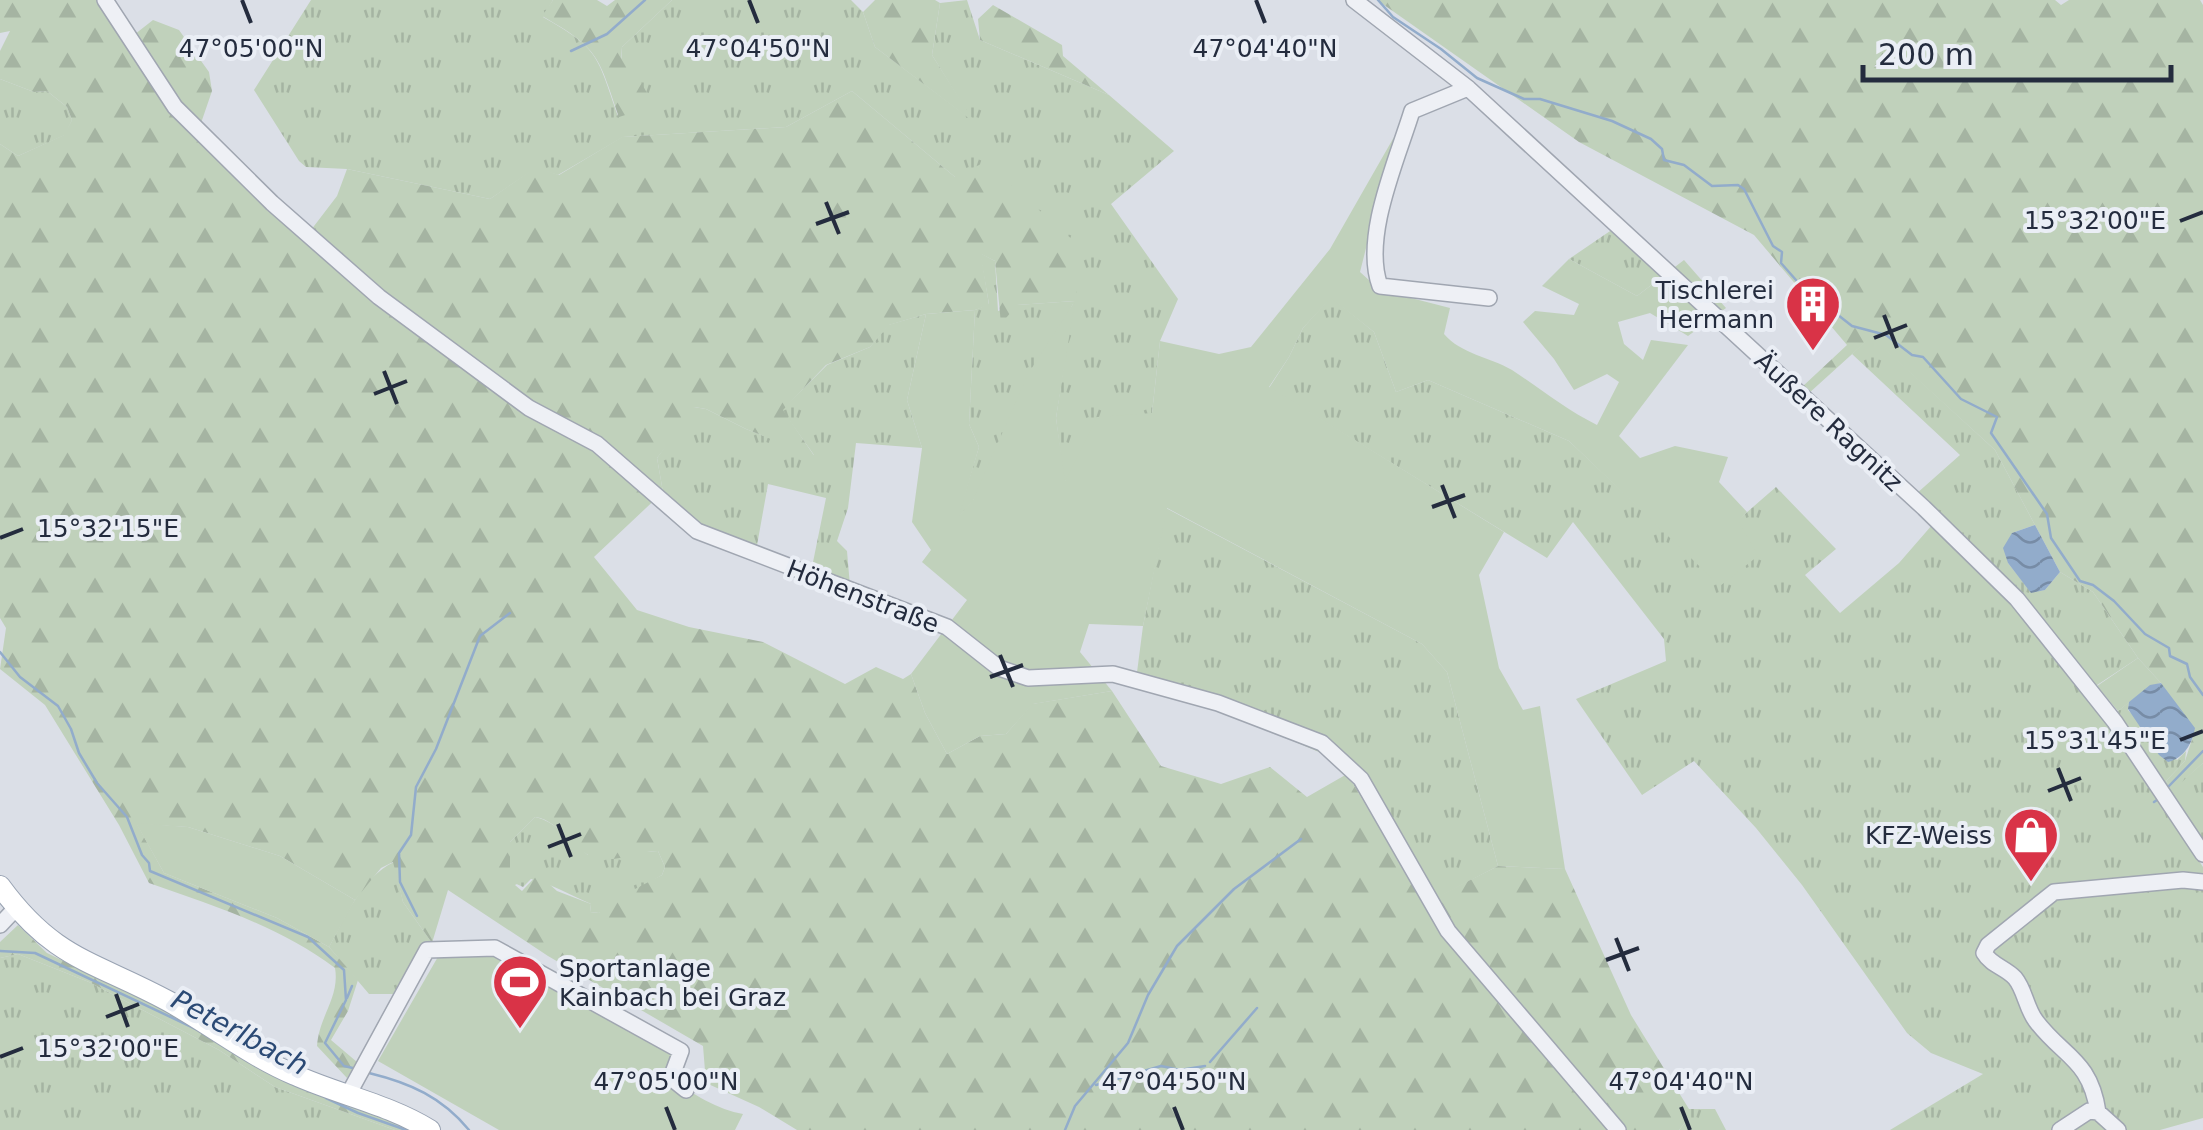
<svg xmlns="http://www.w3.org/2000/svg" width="2203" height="1130" viewBox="0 0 2203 1130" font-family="'DejaVu Sans',sans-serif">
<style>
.grass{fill:url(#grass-tufts)}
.forest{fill:url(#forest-firs);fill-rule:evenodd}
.green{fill:#c0d1bb}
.water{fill:url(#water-waves)}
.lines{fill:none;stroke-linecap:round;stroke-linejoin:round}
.stream{stroke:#92accb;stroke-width:2.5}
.minor-casing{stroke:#a0a6b1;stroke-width:18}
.major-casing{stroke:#99a3b3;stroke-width:22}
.minor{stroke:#eef0f5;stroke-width:15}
.major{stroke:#fff;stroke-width:20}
.ticks{fill:none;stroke:#242c3e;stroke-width:4}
.labels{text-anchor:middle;stroke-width:8;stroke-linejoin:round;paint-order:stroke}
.poi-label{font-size:25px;fill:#242c3e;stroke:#eaeef5;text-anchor:end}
.street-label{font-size:25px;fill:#242c3e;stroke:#eaeef5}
.water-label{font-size:28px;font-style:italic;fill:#2b4a75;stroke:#eaeef5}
.ticks-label{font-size:25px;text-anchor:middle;fill:#242c3e;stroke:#eaeef5;stroke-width:8;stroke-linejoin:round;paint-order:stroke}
</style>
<defs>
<pattern id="grass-tufts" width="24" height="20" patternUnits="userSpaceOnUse" patternTransform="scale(2.5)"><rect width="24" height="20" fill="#c0d1bb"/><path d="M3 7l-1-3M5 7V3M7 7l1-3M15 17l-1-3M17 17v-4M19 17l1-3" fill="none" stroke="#a5b4a2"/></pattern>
<pattern id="forest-firs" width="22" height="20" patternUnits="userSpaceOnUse" patternTransform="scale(2.5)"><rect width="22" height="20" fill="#c0d1bb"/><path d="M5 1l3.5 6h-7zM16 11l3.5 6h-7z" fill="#a5b4a2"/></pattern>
<pattern id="water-waves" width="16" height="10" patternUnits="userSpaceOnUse" patternTransform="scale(2.5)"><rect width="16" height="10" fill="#92accb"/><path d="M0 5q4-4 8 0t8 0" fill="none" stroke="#778ca6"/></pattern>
</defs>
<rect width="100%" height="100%" fill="#dbdfe7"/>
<!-- grass -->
<path class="grass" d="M311,0H553L543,17C600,49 597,56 618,116L622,47L672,0H851L863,12L875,47L972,120L932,55L940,3L967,0L980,40L1109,95L1174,151L1111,204L1178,299L1160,341L1152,413L1064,482L1056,418L1073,304L973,501L957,519L979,447L969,424L975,310L989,304L980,253L995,261L998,311L1016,305L1075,301L955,177L852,91L786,127L623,137L558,175L536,168L490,199L347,169L306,167L299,161L254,90Z
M0,79L34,92L47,91L67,107L72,120L65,135L18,156L0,144Z
M1616,227L1667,273L1637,296L1569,259Z
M1331,297L1374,332L1396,392L1428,380L1569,441L1684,550L1738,520L1776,487L1836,549L1805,575L1840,613L1899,563L1939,517L1916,494L1960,455L1852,354L1871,336L1995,450L2035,525L2012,533L2008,563L2031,592L2045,590L2060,572L2093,592L2138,658L2085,693L2118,738L2203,867V1118L2160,1130H1890L1983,1074L1931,1053L1907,1033L1802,885L1756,828L1694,761L1642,795L1576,699L1666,661L1664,639L1573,522L1547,558L1269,388L1289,357L1303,328Z
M926,314L907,400L922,448L856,443L848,508L837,541L847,551L850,586L811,572L826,498L768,484L756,551L701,526L663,492L657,458L694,407L706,409L746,429L814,455L782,410L827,365L870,347L888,325Z
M1166,508L1422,644L1447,672L1498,866L1425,904L1347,774L1321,753L1200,701L1136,680L1143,626Z
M2129,702L2128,710L2177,760L2186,751L2185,761L2166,781L2174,788L2203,763V854L2122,722L2118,711Z
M535,817C556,821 571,842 588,855L658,851L665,867L662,875L599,913L590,912L591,904C570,895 552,884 531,879L523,887L510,881V842Z
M394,862L403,902L432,943L419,949L393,994H369L329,947C345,918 362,877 394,862Z
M18,954L89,982L219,1050L275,1087L395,1130H0V958Z
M1689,1109H1715L1726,1130H1679L1689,1118Z"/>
<!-- forest -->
<path class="forest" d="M0,0H107L130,38L153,20L179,30L209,72L212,91L200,126L311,230L337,196L347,169L490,199L536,167L559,175L622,137L786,127L852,91L955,177L985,162L1084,250L1075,301L1017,305L1001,324L995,261L981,254L989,305L975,310L926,314L889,325L870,347L826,365L783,410L815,457L746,429L706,409L694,407L692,428L677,433L657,458L663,492L594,557L637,610L689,627L763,642L845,684L876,667L903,679L911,674L925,713L947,754L980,736L1006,734L1032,704L1112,691L1161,766L1221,784L1270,767L1307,797L1347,774L1425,903L1498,866L1565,869L1631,1015L1689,1109V1118L1679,1130H797L759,1107L706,1083L703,1046L548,956L448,890L432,943L403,902L393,862L381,868L355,900L280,856L188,827L137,824L164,873L277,918L329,947L358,980L348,1011L331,1040L357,1062L347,1078L317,1046C319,1016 340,997 335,968C279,926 214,906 149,883L119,825L45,705L0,669L6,628L0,618V144L18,156L64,135L72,120L67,107L47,91L34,92L0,79V51L10,31L0,33ZM535,817C563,821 574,857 602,859C620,861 640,851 658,851L665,867L662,875L606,904L599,913L590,912L591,904L557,891L538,874L522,891L515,885L519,883L510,880V842Z
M553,0H597L607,6L615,0H672L622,47L621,58L631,65L647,93L638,111L619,117C598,56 600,49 542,16Z
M875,0H935L940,3L932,55L975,123L875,47L863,12Z
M1377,0H2055L2061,5L2069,0H2200L2203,5V763L2174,789L2166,781L2185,761L2193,736L2161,683L2138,658L2093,592L2060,572L1995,450L1871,337L1808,394L1802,387L1847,345L1754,235L1579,142Z
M993,5L1062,45L1063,56L1109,95L980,40L978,19Z
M18,925L47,953L414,1130H395L275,1087L219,1050L89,982L18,954L0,958V942Z"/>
<!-- green -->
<path class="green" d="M1394,137L1360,272L1380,290L1450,308L1444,334C1461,354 1490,357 1512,370C1541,389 1566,410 1597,425L1619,382L1607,374L1574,390L1554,359L1523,322L1535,311L1574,315L1579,304L1542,286L1569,259L1637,296L1684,260L1726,308L1688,336L1650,313L1618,322L1624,344L1643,360L1651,340L1688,345L1619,436L1640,458L1675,446L1728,457L1719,482L1747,512L1738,521L1758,556L1720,586L1569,441L1428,380L1396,392L1374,332L1331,298L1303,328L1289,357L1269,387L1504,532L1479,575L1499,668L1523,710L1540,706L1565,869L1498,866L1447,672L1422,644L1167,508L1143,626L1089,624L1080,652L1112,691L1033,704L1006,734L980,736L947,754L925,713L911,674L967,600L922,562L931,550L912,522L922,448L907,400L926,314L975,310L969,424L979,447L959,516L973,500L1028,374L1075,301L1056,418L1065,481L1097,417L1152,413L1160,341L1219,354L1251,347L1330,249Z
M2138,658L2161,683L2150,686L2118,711L2097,686Z
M136,823L188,827L280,856L355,900L329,947L277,918L164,873Z
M486,948L681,1051L672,1078C691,1094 719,1110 743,1114L735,1130H499L378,1061L439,955Z"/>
<!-- water -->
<path class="water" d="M2035,525L2060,572L2045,590L2031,593L2008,563L2003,548L2012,533Z
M2161,683L2195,728C2192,744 2184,758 2168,762L2159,755L2128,709L2129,702L2150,685Z"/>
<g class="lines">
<!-- stream -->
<path class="stream" d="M1378,0L1393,17L1441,49L1477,78L1524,99H1540L1612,121L1651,139L1662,149L1664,160L1684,165L1712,186L1738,185L1744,189L1773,246L1782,252L1781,263L1803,288L1828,299L1838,315L1852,326L1886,335L1912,355L1923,357L1961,399L1997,417L1991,433L2047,514L2051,538L2080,581L2093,585L2114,601L2145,634L2169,648L2170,656L2187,664L2190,677L2203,695
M571,51L607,34L645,0
M0,652L20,677L58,706L71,729L79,753L97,783L127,817L142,855L149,863L150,871L308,937L344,970L346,1000L325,1043L344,1066L357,1069
M2169,786L2203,751
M2154,802L2157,800
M417,916L400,882L399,853L411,835L416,787L436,749L480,636L510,613
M0,951L35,953L196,1029
M347,998L352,986
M1210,1062L1257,1008
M369,1073C410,1083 442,1097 469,1130
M1096,1085L1161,1066L1180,1070L1205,1066
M326,1098L358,1113L406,1130
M1065,1130L1075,1106L1128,1043L1148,995L1177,946L1234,889L1301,839"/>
<!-- minor casing -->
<g class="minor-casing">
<path id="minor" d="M105,0L175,107L272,203L379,297L529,408L597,444L697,531L947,627L999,668L1028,678L1113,674L1218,703L1322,743L1361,779L1448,931L1618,1130
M1354,0L1468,88L1924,508L2017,599L2115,722L2203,854
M1468,88L1412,111C1397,160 1362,237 1380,286L1489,298
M0,925L16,908
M348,1095L427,950L495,948L681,1051L671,1078L686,1090
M2098,1112C2090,1059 2063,1057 2036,1021C2026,1008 2025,990 2015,978C2006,968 1991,965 1984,953L1988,945L2054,892L2183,880L2203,882
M2060,1130L2089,1111L2098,1112L2118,1130"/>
</g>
<!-- major casing -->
<g class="major-casing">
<path id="major" d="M0,886C54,960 94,961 168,1001C211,1025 250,1056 295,1075C339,1095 388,1104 430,1130"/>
</g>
<!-- minor -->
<use href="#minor" class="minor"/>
<!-- major -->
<use href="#major" class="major"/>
</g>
<!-- ticks -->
<path class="ticks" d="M242,0L251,23M749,0L758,23M1256,0L1265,23M826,202L839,234M2180,221L2203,212M816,224L849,212M1884,315L1897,348M1874,338L1907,325M384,371L397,404M374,394L407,381M1442,485L1455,518M1432,507L1465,495M0,538L23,529M1000,655L1013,687M990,677L1023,665M2180,740L2203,731M2058,768L2071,801M2048,791L2081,778M558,824L571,857M548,847L581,834M1616,938L1629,971M1606,960L1639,948M116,994L128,1027M106,1017L139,1004M0,1057L23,1048M666,1107L675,1130M1174,1107L1183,1130M1681,1107L1690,1130"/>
<!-- icons -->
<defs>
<g id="building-pin" transform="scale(2.875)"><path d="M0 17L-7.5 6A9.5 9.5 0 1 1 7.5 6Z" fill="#d93347" stroke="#eaeef5"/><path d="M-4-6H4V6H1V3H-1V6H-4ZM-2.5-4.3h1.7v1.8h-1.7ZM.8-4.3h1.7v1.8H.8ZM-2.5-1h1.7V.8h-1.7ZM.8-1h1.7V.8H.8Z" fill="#fff"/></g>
<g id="shop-pin" transform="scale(2.875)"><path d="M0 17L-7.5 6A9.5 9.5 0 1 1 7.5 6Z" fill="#d93347" stroke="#eaeef5"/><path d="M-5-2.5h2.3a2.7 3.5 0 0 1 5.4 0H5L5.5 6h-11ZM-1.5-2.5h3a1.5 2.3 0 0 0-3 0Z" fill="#fff"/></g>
<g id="stadium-pin" transform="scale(2.875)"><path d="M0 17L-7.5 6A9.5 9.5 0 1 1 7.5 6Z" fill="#d93347" stroke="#eaeef5"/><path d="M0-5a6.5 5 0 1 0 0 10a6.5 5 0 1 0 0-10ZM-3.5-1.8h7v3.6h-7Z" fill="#fff"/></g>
</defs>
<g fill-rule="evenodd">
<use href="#building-pin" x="1813" y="304"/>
<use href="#shop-pin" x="2031" y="835"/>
<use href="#stadium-pin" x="520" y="982"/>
</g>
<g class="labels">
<!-- poi labels -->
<g class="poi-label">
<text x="1774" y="299">Tischlerei<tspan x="1774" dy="29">Hermann</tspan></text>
<text x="1992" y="844">KFZ-Weiss</text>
<text x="559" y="977" text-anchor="start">Sportanlage<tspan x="559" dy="29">Kainbach bei Graz</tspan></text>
</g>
<!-- street labels -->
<g class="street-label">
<text transform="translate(1829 421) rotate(43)" y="9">Äußere Ragnitz</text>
<text transform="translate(863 596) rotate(21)" y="9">Höhenstraße</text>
</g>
<!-- water labels -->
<g class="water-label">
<text transform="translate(240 1032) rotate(28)" y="10">Peterlbach</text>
</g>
</g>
<g class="ticks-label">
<text x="251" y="57">47°05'00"N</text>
<text x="758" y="57">47°04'50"N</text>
<text x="1265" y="57">47°04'40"N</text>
<text x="2095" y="229">15°32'00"E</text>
<text x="108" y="537">15°32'15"E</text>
<text x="2095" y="749">15°31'45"E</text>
<text x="108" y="1057">15°32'00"E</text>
<text x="666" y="1090">47°05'00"N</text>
<text x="1174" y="1090">47°04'50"N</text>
<text x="1681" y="1090">47°04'40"N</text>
</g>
<!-- scale -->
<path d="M1863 65v15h308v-15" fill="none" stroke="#242c3e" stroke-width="5"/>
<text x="1878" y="65" font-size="30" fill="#242c3e" stroke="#eaeef5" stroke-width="8" paint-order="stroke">200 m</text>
</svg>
